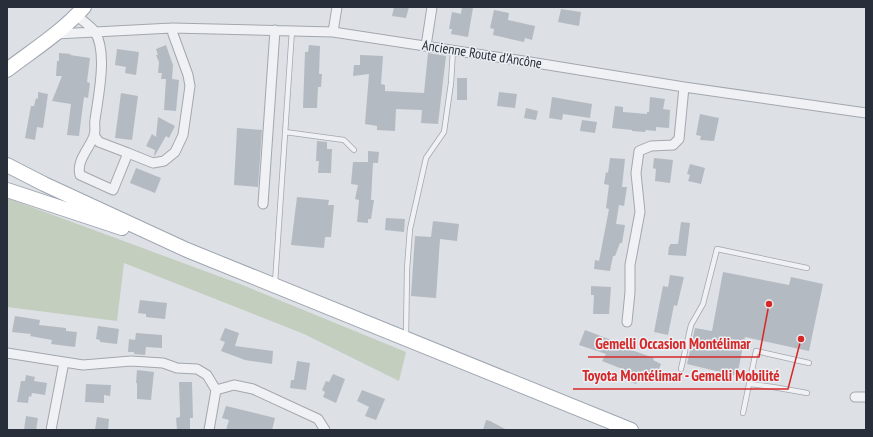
<svg xmlns="http://www.w3.org/2000/svg" width="873" height="437" viewBox="0 0 873 437" font-family="'PT Sans Narrow',sans-serif">
<style>
.green{fill:#c3cebe}
.building{fill:#b4bac1}
.lines{fill:none;stroke-linecap:round;stroke-linejoin:round}
.service-casing{stroke:#a3a7ae;stroke-width:6}
.minor-casing{stroke:#a3a7ae;stroke-width:11}
.primary-casing{stroke:#9da5b0;stroke-width:16}
.service{stroke:#eff1f4;stroke-width:4.5}
.minor{stroke:#eff1f4;stroke-width:9}
.primary{stroke:#fff;stroke-width:14}
.labels{text-anchor:middle;stroke-width:3;stroke-linejoin:round;paint-order:stroke}
.street-label{font-size:14px;fill:#282f3a;stroke:#eceff3}
.leader{fill:none;stroke:#d62828;stroke-width:1.5}
.callout-dot{fill:#d62828;stroke:#eceff3;stroke-width:1.5}
.callout-label{font-size:15px;text-anchor:middle;font-weight:bold;fill:#d62828;stroke:#eceff3;stroke-width:3;stroke-linejoin:round;paint-order:stroke}
</style>
<rect width="100%" height="100%" fill="#dde0e5"/>
<!-- green -->
<path class="green" d="M7,198L240,284L406,352L399,381L304,334L124,263L117,321L7,307Z"/>
<!-- building -->
<path class="building" d="M394,7H409L406,18L392,16Z
M462,7L473,8L468,37L451,34L452,29H449L452,12L461,14Z
M561,9L581,12L579,26L558,22Z
M494,10L509,13L508,20L535,26L532,40L525,38L524,42L493,35L494,29L490,28Z
M166,45L173,65L172,79L179,80L176,111L164,110L166,79H161L162,73H158L159,62L156,55H158L156,49Z
M309,45L320,46L319,74H322L321,87H318L317,108H303L305,52H308Z
M117,49L139,52L136,75L125,73L126,67L115,65Z
M59,53L71,54L70,55L90,58L87,82L90,83L88,98L84,97L79,136L67,135L71,104L52,101L62,76H56L57,61H59Z
M428,53L446,56L438,124L421,123L422,110L396,109L395,131L377,130V126L365,124L369,74L353,76L354,65H360V55L383,56L381,84L385,85V91L424,93Z
M457,78H467V100H457Z
M38,92L48,94L43,128L37,127L35,140L25,138L31,106H34L36,98L38,99Z
M499,92L517,94L515,108L497,106Z
M121,93L138,96L132,140L115,138Z
M552,97L592,104L590,118L563,114L562,120L549,118Z
M650,97L665,99L663,109L670,110L669,128L656,127V131L646,130L645,132L632,131V130L612,128L615,106L623,107V112L647,114V112H649Z
M526,108L538,111L536,120L524,118Z
M700,114L719,118L714,141L700,140L701,136L696,135Z
M158,117L175,126L169,138L166,136L154,157L155,150L146,146L152,134L156,137Z
M582,120L597,122L595,133L580,131Z
M237,128L262,130L258,187L234,185Z
M317,141L327,142V149H332L331,173H318L319,161H316Z
M368,151L379,152L378,163H373L371,200H374L371,219H368V223L357,222L359,200L355,199L358,185L351,184L353,162H368Z
M610,158L625,159L622,187H627L624,206L619,205L616,224L625,225L622,243H620L615,256H613L610,271L594,269L595,260L599,261L609,209L606,208L609,185L604,184L606,172L608,173Z
M654,158L673,160L670,183L655,181L656,169L653,168Z
M690,164L705,168L701,184L688,181L690,175L687,174Z
M136,168L161,178L155,193L130,183Z
M297,197L329,200L328,205H334L331,237H325L324,248L291,245Z
M386,218L405,219L404,232L385,230Z
M433,221L459,224L457,241L440,239L436,298L411,296L415,236L431,237Z
M681,222L690,223L686,256L668,255L669,246H670V244H678Z
M723,272L789,285L791,277L823,284L809,351L745,337L737,376L687,364L695,328L712,331Z
M670,275L684,277L677,306L674,305L668,335L654,332L663,286L668,287Z
M591,286L611,287L609,314H593L594,295H591Z
M140,300L167,303L165,319L146,317V314L138,313Z
M15,316L40,320L39,325L66,328V331L77,332L75,347L51,344L52,340L30,336L31,334L12,332Z
M98,326L119,329L117,344L100,342V340L96,339Z
M225,328L239,333L235,346L273,351L272,364L245,360L221,351L225,342L220,340Z
M585,330L627,346L626,348L654,358L653,360L661,364L656,377L642,371L636,384L621,379L625,370L602,361L606,354L579,345Z
M136,333L162,335V348L146,347L145,355L134,354V352H128L129,339L135,340Z
M297,361L310,363L306,390L290,388L291,380H294Z
M137,370L154,372L151,400L137,399V383H136Z
M333,374L345,379L336,403L323,397L325,392L322,390L326,381L329,382Z
M26,375L35,377L34,381L47,383L45,395L32,393L31,397L29,396L28,403L17,402L21,381H25Z
M179,382H192L193,418H190V430H177L176,418L180,417V413Z
M86,384L111,385L110,396L104,395V403L85,402Z
M362,390L385,399L376,420L365,416L369,407L357,401Z
M226,406L275,418L272,430H226L229,420L222,418Z
M26,416L38,418L36,430H24Z
M97,417L109,419L108,430H95Z
M486,420L490,421L507,430H483Z"/>
<g class="lines">
<!-- service casing -->
<g class="service-casing">
<path id="service" d="M285,132L344,140L354,150
M275,283L292,30
M406,337L407,269L410,229L426,158L444,132L451,83L453,50
M681,369L691,325L703,304L717,249L807,268
M750,384L773,387L807,393
M743,413L756,351L809,363"/>
</g>
<!-- minor casing -->
<g class="minor-casing">
<path id="minor" d="M77,15C82,21 91,26 95,32C108,53 98,97 95,120C94,125 96,131 94,136C89,149 76,161 80,175L113,190L128,153L99,142L94,135
M333,32L337,7
M56,34L172,28L333,32L530,62L684,87L866,113
M426,46L432,7
M128,153L153,163L164,161L175,152L183,135L190,86L188,75L173,34L172,28
M263,204L275,30
M627,322L630,292V265L640,212L636,173L639,151L651,146L673,145L679,139L684,87
M7,353L83,365L131,361L163,363L177,368L197,369L207,375L216,390
M855,397H866
M51,430L64,362
M209,430L216,390L234,385L253,389L318,419L325,430"/>
</g>
<!-- primary casing -->
<g class="primary-casing">
<path id="primary" d="M7,70C33,50 62,32 84,7
M7,165L44,184L187,250L631,430
M7,190L122,228"/>
</g>
<!-- service -->
<use href="#service" class="service"/>
<!-- minor -->
<use href="#minor" class="minor"/>
<!-- primary -->
<use href="#primary" class="primary"/>
</g>
<g class="labels">
<!-- street labels -->
<g class="street-label">
<text transform="translate(482 54) rotate(9)" y="5">Ancienne Route d'Ancône</text>
</g>
</g>
<!-- callouts -->
<path class="leader" d="M769 304L759 357H588M801 339L788 389H573"/>
<g class="callout-dot">
<circle cx="769" cy="304" r="4"/>
<circle cx="801" cy="339" r="4"/>
</g>
<g class="callout-label">
<text x="673" y="349">Gemelli Occasion Montélimar</text>
<text x="681" y="381">Toyota Montélimar - Gemelli Mobilité</text>
</g>
<!-- border -->
<rect width="873" height="437" fill="none" stroke="#282f3a" stroke-width="16"/>
</svg>
